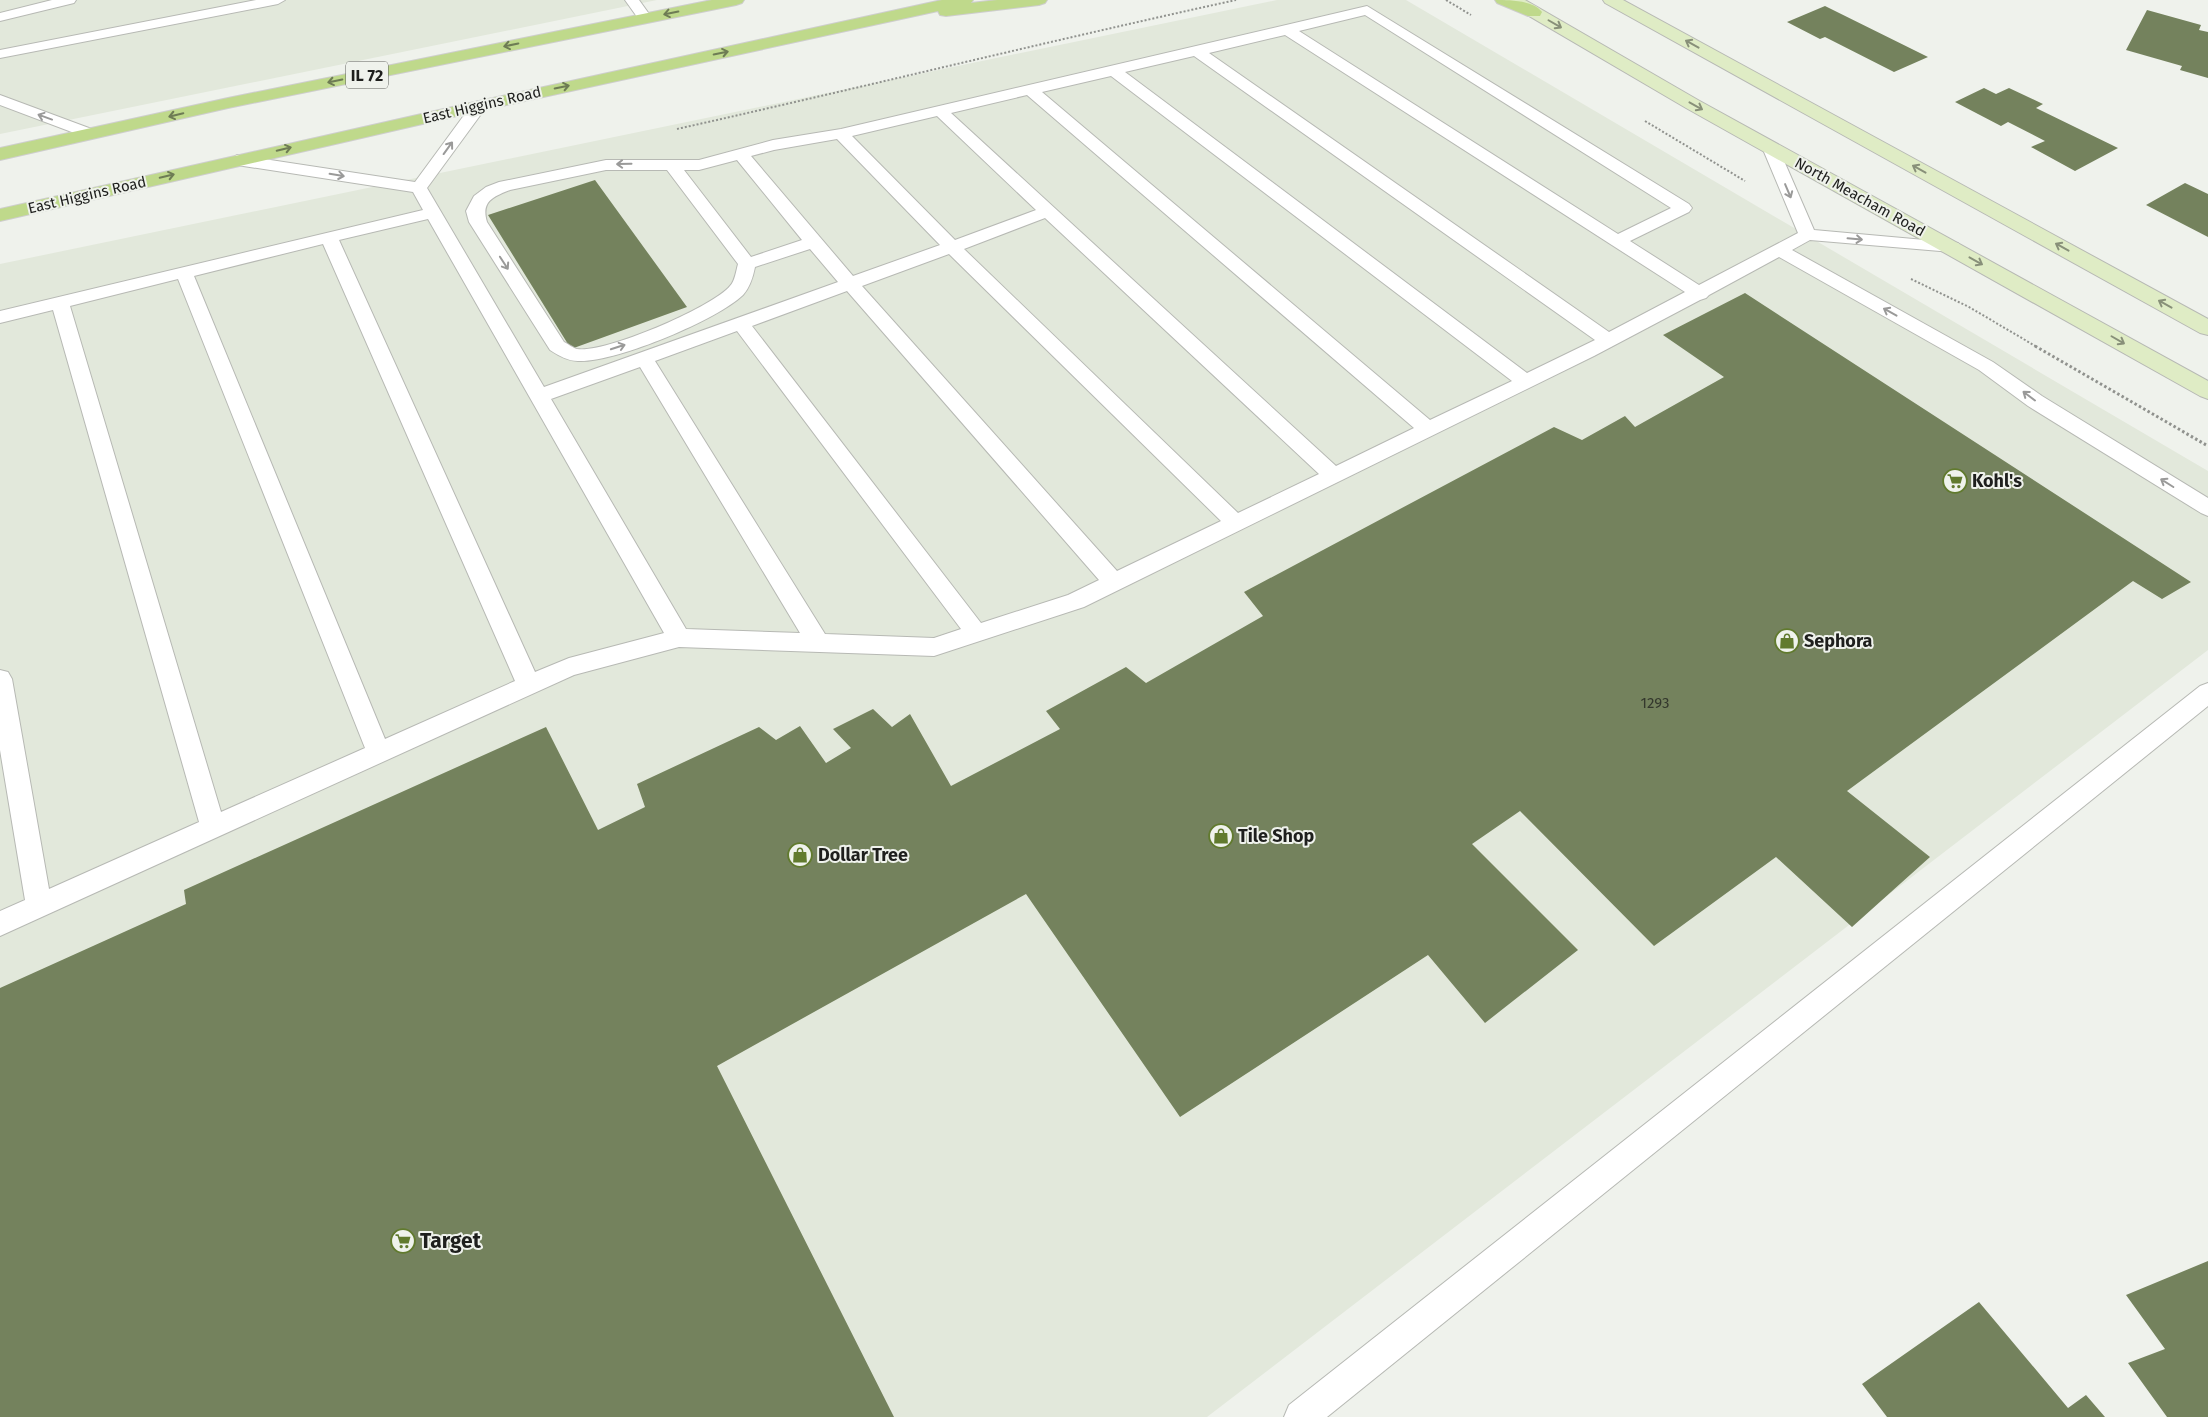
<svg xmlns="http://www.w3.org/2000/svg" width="2208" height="1417" viewBox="0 0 2208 1417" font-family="'Fira Sans',sans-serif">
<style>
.built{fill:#e2e8db}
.building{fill:#74825d}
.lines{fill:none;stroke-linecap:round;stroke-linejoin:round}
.lane-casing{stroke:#b7b9b4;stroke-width:2}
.secondary-casing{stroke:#b7b9b4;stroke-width:2}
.primary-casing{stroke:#cececd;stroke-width:2}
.path-far1{stroke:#90928e;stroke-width:2;stroke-dasharray:2 2;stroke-linecap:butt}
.path{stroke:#90928e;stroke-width:3;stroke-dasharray:2.5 2.5;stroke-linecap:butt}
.lane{fill:#fff;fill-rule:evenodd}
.secondary{fill:#dfecc5;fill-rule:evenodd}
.primary{fill:#bfd98b;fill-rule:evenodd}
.oneway{stroke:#6e7c54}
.oneway2{stroke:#889079}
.oneway3{stroke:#9a9a99}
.labels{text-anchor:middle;stroke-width:4;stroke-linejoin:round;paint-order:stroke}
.far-street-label{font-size:15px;fill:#1e1f1d;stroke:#eff2ec}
.number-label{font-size:15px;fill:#34382d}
.shield{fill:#eff2ec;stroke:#5d5e5b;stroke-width:1}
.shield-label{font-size:16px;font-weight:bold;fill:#1e1f1d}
.poi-label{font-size:18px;font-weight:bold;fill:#1e1f1d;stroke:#eff2ec;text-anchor:start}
.near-poi-label{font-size:21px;font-weight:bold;fill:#1e1f1d;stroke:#eff2ec;text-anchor:start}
</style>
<rect width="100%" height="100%" fill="#eff2ec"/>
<!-- built -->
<path class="built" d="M0,0H657L0,134Z
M1277,0H1406L2208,471V650L1207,1417H0V264Z"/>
<!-- building -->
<path class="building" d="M1825,6L1928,57L1894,72L1825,37L1820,39L1787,22Z
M2147,10L2201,25L2199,30L2208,32V78L2180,70L2182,66L2126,50Z
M1984,88L1996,94L2009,88L2043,104L2036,108L2118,148L2075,171L2031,147L2045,141L2008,122L2001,126L1955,102Z
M595,180L687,307L571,349L488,215Z
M2185,183L2208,194V237L2146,205Z
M1745,293L2191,582L2162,599L2133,581L1847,791L1930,857L1852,927L1776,857L1654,946L1520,811L1472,844L1578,950L1485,1023L1428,955L1180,1117L1026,894L717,1066L894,1417H0V988L186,904L184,890L546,727L598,830L645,807L637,784L759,727L776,740L800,726L826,763L851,748L833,729L873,709L892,727L910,714L951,786L1060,729L1046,711L1126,667L1146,683L1263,616L1244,592L1554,427L1582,440L1625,416L1635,427L1724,377L1663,335Z
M2208,1261V1417H2167L2128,1363L2165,1349L2126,1295Z
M1979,1302L2068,1408L2086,1395L2105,1417H1887L1862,1384Z"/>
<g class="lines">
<!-- lane casing -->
<g class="lane-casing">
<path id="lane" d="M52,0H76L74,3L0,21V13Z
M256,0H285L278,4L0,58V50Z
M625,0H639L652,18L650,21H640Z
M1367,6L1689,204L1692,208L1689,212L1630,241L1699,285L1798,233L1762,147L1770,142L1778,147L1814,230L1958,243L1961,247L1958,251L1952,252L1810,240L1792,250L1993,362L2042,396L2208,498V516L2201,513L2028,406L1979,370L1779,257L1709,295L1706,298L1700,300L1594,356L1084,607L934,656L679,647L574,675L0,936V911L25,900L0,750V670L8,672L12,679L49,889L199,822L53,310L0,323V311L423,210L413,192L237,165L229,160L237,155L415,182L473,103L479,101L487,106L427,188L544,387L838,282L810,249L755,267C753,277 750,287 743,295C717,320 615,363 578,361C568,361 559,356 550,350L469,222L466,211L474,196L486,187L499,182L606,160H699L773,140L841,129ZM1365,15L1671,208L1618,234L1299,31ZM1285,35L1685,292L1609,332L1209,53ZM1194,56L1595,340L1527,373L1125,72ZM1111,76L1512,381L1430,420L1042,92ZM1027,95L1414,428L1336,466L951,113ZM937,116L1036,210L955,240L852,136ZM837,139L940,245L853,276L751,156L774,150ZM737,160L802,240L751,257L684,170H699ZM606,170H667L738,264C736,271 735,281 730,286C713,307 604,354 577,349C573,348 568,344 564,342L487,222C481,202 492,197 510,190ZM1045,218L1319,474L1238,513L964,249ZM428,219L664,633L569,658L535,672L339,240ZM323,244L515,681L385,739L194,276ZM949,254L1221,521L1117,571L862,286ZM178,279L365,748L221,812L70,306ZM847,291L1099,580L1068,595L981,623L752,326ZM737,331L961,629L934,638L825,634L655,361ZM640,367L800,633L686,629L551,399Z
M0,95L97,131L99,134L91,139L85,137L0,105Z
M2208,683V706L1327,1417H1284L1289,1405L2200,686Z"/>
</g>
<!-- secondary casing -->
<g class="secondary-casing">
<path id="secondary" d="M1505,0H1525L1698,100L2208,381V399L2200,396L1686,108L1507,3Z
M1603,0H1623L2208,319V335L2200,333L1605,3Z"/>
</g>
<!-- primary casing -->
<g class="primary-casing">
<path id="primary" d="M712,0H744L742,3L736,5L228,108L0,160V148L228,98Z
M942,0H973L971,3L997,0H1047L1045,3L1039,5L946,16L940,15L938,11L479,111L0,221V209L479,101Z
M1495,0C1509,0 1533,0 1542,12L1540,16H1528L1497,3Z"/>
</g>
<!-- path-far1 -->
<path class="path-far1" d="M1446,0L1471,15
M1645,121L1745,181
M677,129C864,87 1049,41 1236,0
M1911,279L1969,307L2037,347"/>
<!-- path -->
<path class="path" d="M2035,346L2208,446"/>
<!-- lane -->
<use href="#lane" class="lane"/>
<!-- secondary -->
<use href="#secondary" class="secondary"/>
<!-- primary -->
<use href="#primary" class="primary"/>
</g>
<!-- one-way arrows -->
<defs><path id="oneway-shaft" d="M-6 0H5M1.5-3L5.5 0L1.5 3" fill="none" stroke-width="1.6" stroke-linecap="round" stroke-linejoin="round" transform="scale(1.25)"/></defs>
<g class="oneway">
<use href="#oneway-shaft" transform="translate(671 13) rotate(169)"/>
<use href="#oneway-shaft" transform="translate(511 45) rotate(168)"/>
<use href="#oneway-shaft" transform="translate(721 53) rotate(-12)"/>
<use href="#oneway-shaft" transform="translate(335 81) rotate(168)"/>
<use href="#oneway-shaft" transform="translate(562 87) rotate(-12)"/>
<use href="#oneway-shaft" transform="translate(176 115) rotate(167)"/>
<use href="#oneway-shaft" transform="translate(284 149) rotate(-13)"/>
<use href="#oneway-shaft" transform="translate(167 176) rotate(-13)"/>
</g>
<g class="oneway2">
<use href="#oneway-shaft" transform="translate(1555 24) rotate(30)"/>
<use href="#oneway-shaft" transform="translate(1692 44) rotate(-151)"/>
<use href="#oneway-shaft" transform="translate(1696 106) rotate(29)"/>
<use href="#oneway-shaft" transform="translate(1919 169) rotate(-151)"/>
<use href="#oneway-shaft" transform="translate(2062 247) rotate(-151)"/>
<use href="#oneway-shaft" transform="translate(1976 261) rotate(29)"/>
<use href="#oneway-shaft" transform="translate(2165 304) rotate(-151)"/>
<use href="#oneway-shaft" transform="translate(2118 340) rotate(30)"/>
</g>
<g class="oneway3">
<use href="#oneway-shaft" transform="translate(45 117) rotate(-160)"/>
<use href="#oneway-shaft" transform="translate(448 148) rotate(-54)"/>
<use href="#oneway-shaft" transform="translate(624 164) rotate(179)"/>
<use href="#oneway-shaft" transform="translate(337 175) rotate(9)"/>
<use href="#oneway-shaft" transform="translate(1788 191) rotate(67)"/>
<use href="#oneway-shaft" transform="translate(1855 239) rotate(5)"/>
<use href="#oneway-shaft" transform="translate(504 263) rotate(57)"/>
<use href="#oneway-shaft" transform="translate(1890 312) rotate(-151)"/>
<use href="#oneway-shaft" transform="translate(618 347) rotate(-18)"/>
<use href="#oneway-shaft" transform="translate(2029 396) rotate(-143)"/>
<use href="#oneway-shaft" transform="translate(2167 483) rotate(-148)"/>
</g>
<!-- icons -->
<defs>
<g id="supermarket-ring" transform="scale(1.25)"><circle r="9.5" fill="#eff2ec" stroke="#617a2e" stroke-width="1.5"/><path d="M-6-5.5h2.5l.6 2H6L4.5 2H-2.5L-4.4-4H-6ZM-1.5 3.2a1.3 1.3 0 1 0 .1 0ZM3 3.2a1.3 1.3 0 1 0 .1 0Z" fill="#617a2e"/></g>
<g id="shop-ring" transform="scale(1.25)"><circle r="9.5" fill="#eff2ec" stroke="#617a2e" stroke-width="1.5"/><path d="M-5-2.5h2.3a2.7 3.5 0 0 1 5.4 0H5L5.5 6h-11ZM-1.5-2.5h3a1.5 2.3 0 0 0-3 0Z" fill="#617a2e"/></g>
</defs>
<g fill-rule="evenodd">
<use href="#supermarket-ring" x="1955" y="481"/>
<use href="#shop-ring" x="1787" y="641"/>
<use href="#shop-ring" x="1221" y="836"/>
<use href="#shop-ring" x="800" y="855"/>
<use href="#supermarket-ring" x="403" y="1241"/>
</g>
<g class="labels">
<!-- far-street labels -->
<g class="far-street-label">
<text transform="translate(482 105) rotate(-13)" y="5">East Higgins Road</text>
<text transform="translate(87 195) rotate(-13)" y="5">East Higgins Road</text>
<text transform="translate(1860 197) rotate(29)" y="5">North Meacham Road</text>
</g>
<!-- number labels -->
<g class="number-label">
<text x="1655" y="708">1293</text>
</g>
<!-- shield labels -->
<rect class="shield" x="346" y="61.5" width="42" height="27" rx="4"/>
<g class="shield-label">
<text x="367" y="81">IL 72</text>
</g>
<!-- poi labels -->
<g class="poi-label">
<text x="1972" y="487">Kohl's</text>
<text x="1804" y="647">Sephora</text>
<text x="1238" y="842">Tile Shop</text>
<text x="818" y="861">Dollar Tree</text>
</g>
<!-- near-poi labels -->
<g class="near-poi-label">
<text x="420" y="1248">Target</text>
</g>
</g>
</svg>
